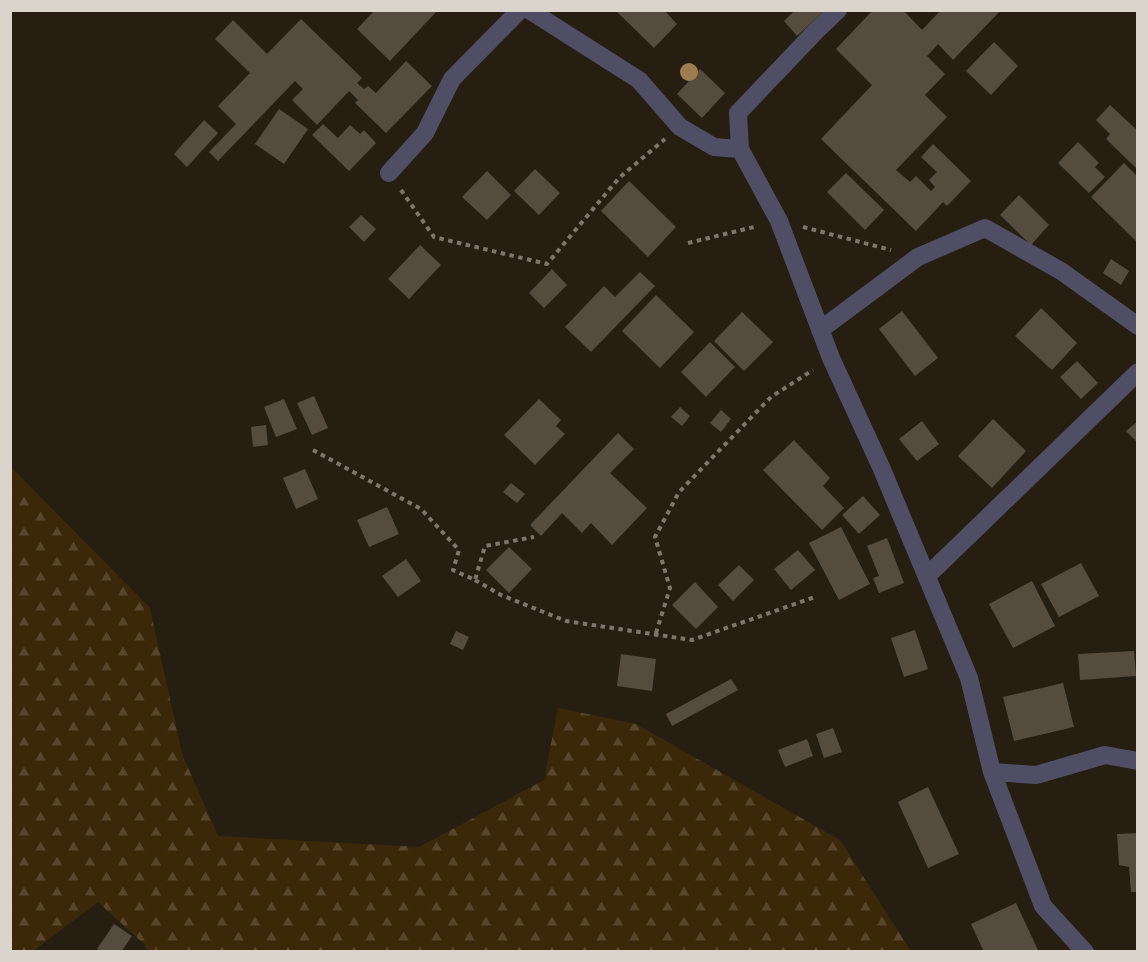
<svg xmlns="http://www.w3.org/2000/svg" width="1148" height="962" viewBox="0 0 1148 962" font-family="Mulish,sans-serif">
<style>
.forest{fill:url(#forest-firs)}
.building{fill:#564c3e}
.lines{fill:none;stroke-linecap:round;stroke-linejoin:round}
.path{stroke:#7e766c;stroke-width:4;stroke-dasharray:4.5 4.5;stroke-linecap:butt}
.minor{stroke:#4f4e64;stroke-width:18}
.tree{fill:#9d7d4f}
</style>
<defs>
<pattern id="forest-firs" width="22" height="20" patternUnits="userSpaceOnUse" patternTransform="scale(1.5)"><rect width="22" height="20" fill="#3b2809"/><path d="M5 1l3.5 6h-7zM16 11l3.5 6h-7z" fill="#57462c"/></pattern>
</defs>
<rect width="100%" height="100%" fill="#271e12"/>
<!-- forest -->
<path class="forest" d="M11,467L150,608L182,754L218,836L419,847L544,780L558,708L636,724L840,840L911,951H148L144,944L98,902L33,951H11Z"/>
<!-- building -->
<path class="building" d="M375,10H438L390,61L357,29Z
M615,10H664L677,24L654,48Z
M795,10H825L797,36L784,21Z
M873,10H903L922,30L941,10H1001L953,60L938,44L927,56L945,74L925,95L947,117L896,170L910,182L916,176L931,191L935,187L929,180L937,172L921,157L933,144L971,181L947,206L943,202L916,231L821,139L872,85L836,49Z
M301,19L362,78L357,83L364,89L368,86L376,93L406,61L432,86L386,133L355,103L358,100L349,91L317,125L292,100L303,89L295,81L218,161L209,152L236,124L218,106L250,73L215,39L233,20L267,54Z
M994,42L1018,66L991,95L966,71Z
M700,69L725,93L702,118L677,94Z
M1110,105L1138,131L1136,168L1106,139L1110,134L1096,120Z
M279,109L308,129L284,164L255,144Z
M204,120L218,133L187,167L174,154Z
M323,124L338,138L350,125L360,134L364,130L376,143L349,171L312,135Z
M1078,142L1099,163L1095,167L1105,177L1089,193L1058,163Z
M1124,163L1138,177V243L1091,197Z
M535,169L560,193L539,215L514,191Z
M487,171L511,195L487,220L462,197Z
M846,173L884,210L865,230L827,192Z
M629,181L676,227L648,257L601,211Z
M1019,195L1049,225L1031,245L1000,215Z
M361,215L376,229L364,242L349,227Z
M420,245L441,265L409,299L388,279Z
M1111,259L1129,271L1121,285L1103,273Z
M552,269L567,285L544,308L529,293Z
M640,272L655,286L591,352L565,327L604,286L615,297Z
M656,295L694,332L660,368L622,331Z
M1041,308L1077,343L1052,370L1015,336Z
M902,311L938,358L915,376L879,329Z
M742,312L773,342L744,371L714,341Z
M710,342L735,367L706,397L681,372Z
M1077,361L1098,383L1081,399L1060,377Z
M314,396L328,428L312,435L297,403Z
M284,399L297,429L276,437L264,407Z
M539,399L561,420L556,426L565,434L535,465L504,435Z
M680,407L690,416L682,426L671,417Z
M721,410L731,419L721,432L710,423Z
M993,419L1026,451L992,488L958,456Z
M922,421L939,444L917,461L899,439Z
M1138,421V443L1126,431Z
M266,425L268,445L253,447L251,427Z
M618,433L634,449L610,473L647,508L612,545L591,523L582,533L562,513L541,536L530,525Z
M794,440L830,478L823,486L844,508L822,530L763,470Z
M305,469L318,499L296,509L283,478Z
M511,483L525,494L517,503L503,492Z
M863,496L880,515L859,534L842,515Z
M387,507L399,534L369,547L357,520Z
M841,527L870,584L839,600L809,543Z
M887,538L904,583L879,593L873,578L879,576L867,546Z
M509,547L532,569L509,593L486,570Z
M798,550L815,570L791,590L774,569Z
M406,559L421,581L398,597L382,576Z
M1081,563L1099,596L1059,617L1041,584Z
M739,565L754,580L733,601L718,585Z
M1032,581L1055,626L1013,648L989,604Z
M695,582L718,607L696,629L672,605Z
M915,630L928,669L904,677L891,638Z
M456,631L469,637L463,650L450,644Z
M1134,651L1136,676L1080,680L1078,654Z
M621,654L656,659L652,691L617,686Z
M731,679L738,690L672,726L666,714Z
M1063,683L1074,727L1014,741L1003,697Z
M833,728L842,752L824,758L816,734Z
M807,739L813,756L785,767L778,750Z
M928,787L959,854L928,868L898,802Z
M1138,833V892H1131L1129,867L1119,865L1117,834Z
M1016,903L1038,950L984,952L971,924Z
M114,924L132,936L121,952H101L97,949Z"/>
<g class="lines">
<!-- path -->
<path class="path" d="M401,190L434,237L547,264L619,178L665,139
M803,227L891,250
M688,243L758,226
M313,450L421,509L459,550L453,570L475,580L485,546L534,537
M475,580L501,595L566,621L692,640L815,597
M656,633L670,588L655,537L679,492L771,397L813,370"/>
<!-- minor -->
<path class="minor" d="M529,10L639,80L680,127L714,147L740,149
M838,10L816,31L738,113L740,149L779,221L831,358L881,467L969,678L992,772L1043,906L1085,952
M389,173L425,133L452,79L520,10
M820,330L918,257L985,228L1061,271L1138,326
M927,576L1138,372
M992,772L1036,775L1105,755L1138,761"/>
</g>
<!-- trees -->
<circle class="tree" cx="689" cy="72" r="9"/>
<!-- border -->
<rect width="1148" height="962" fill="none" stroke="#dad4cc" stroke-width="24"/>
</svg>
